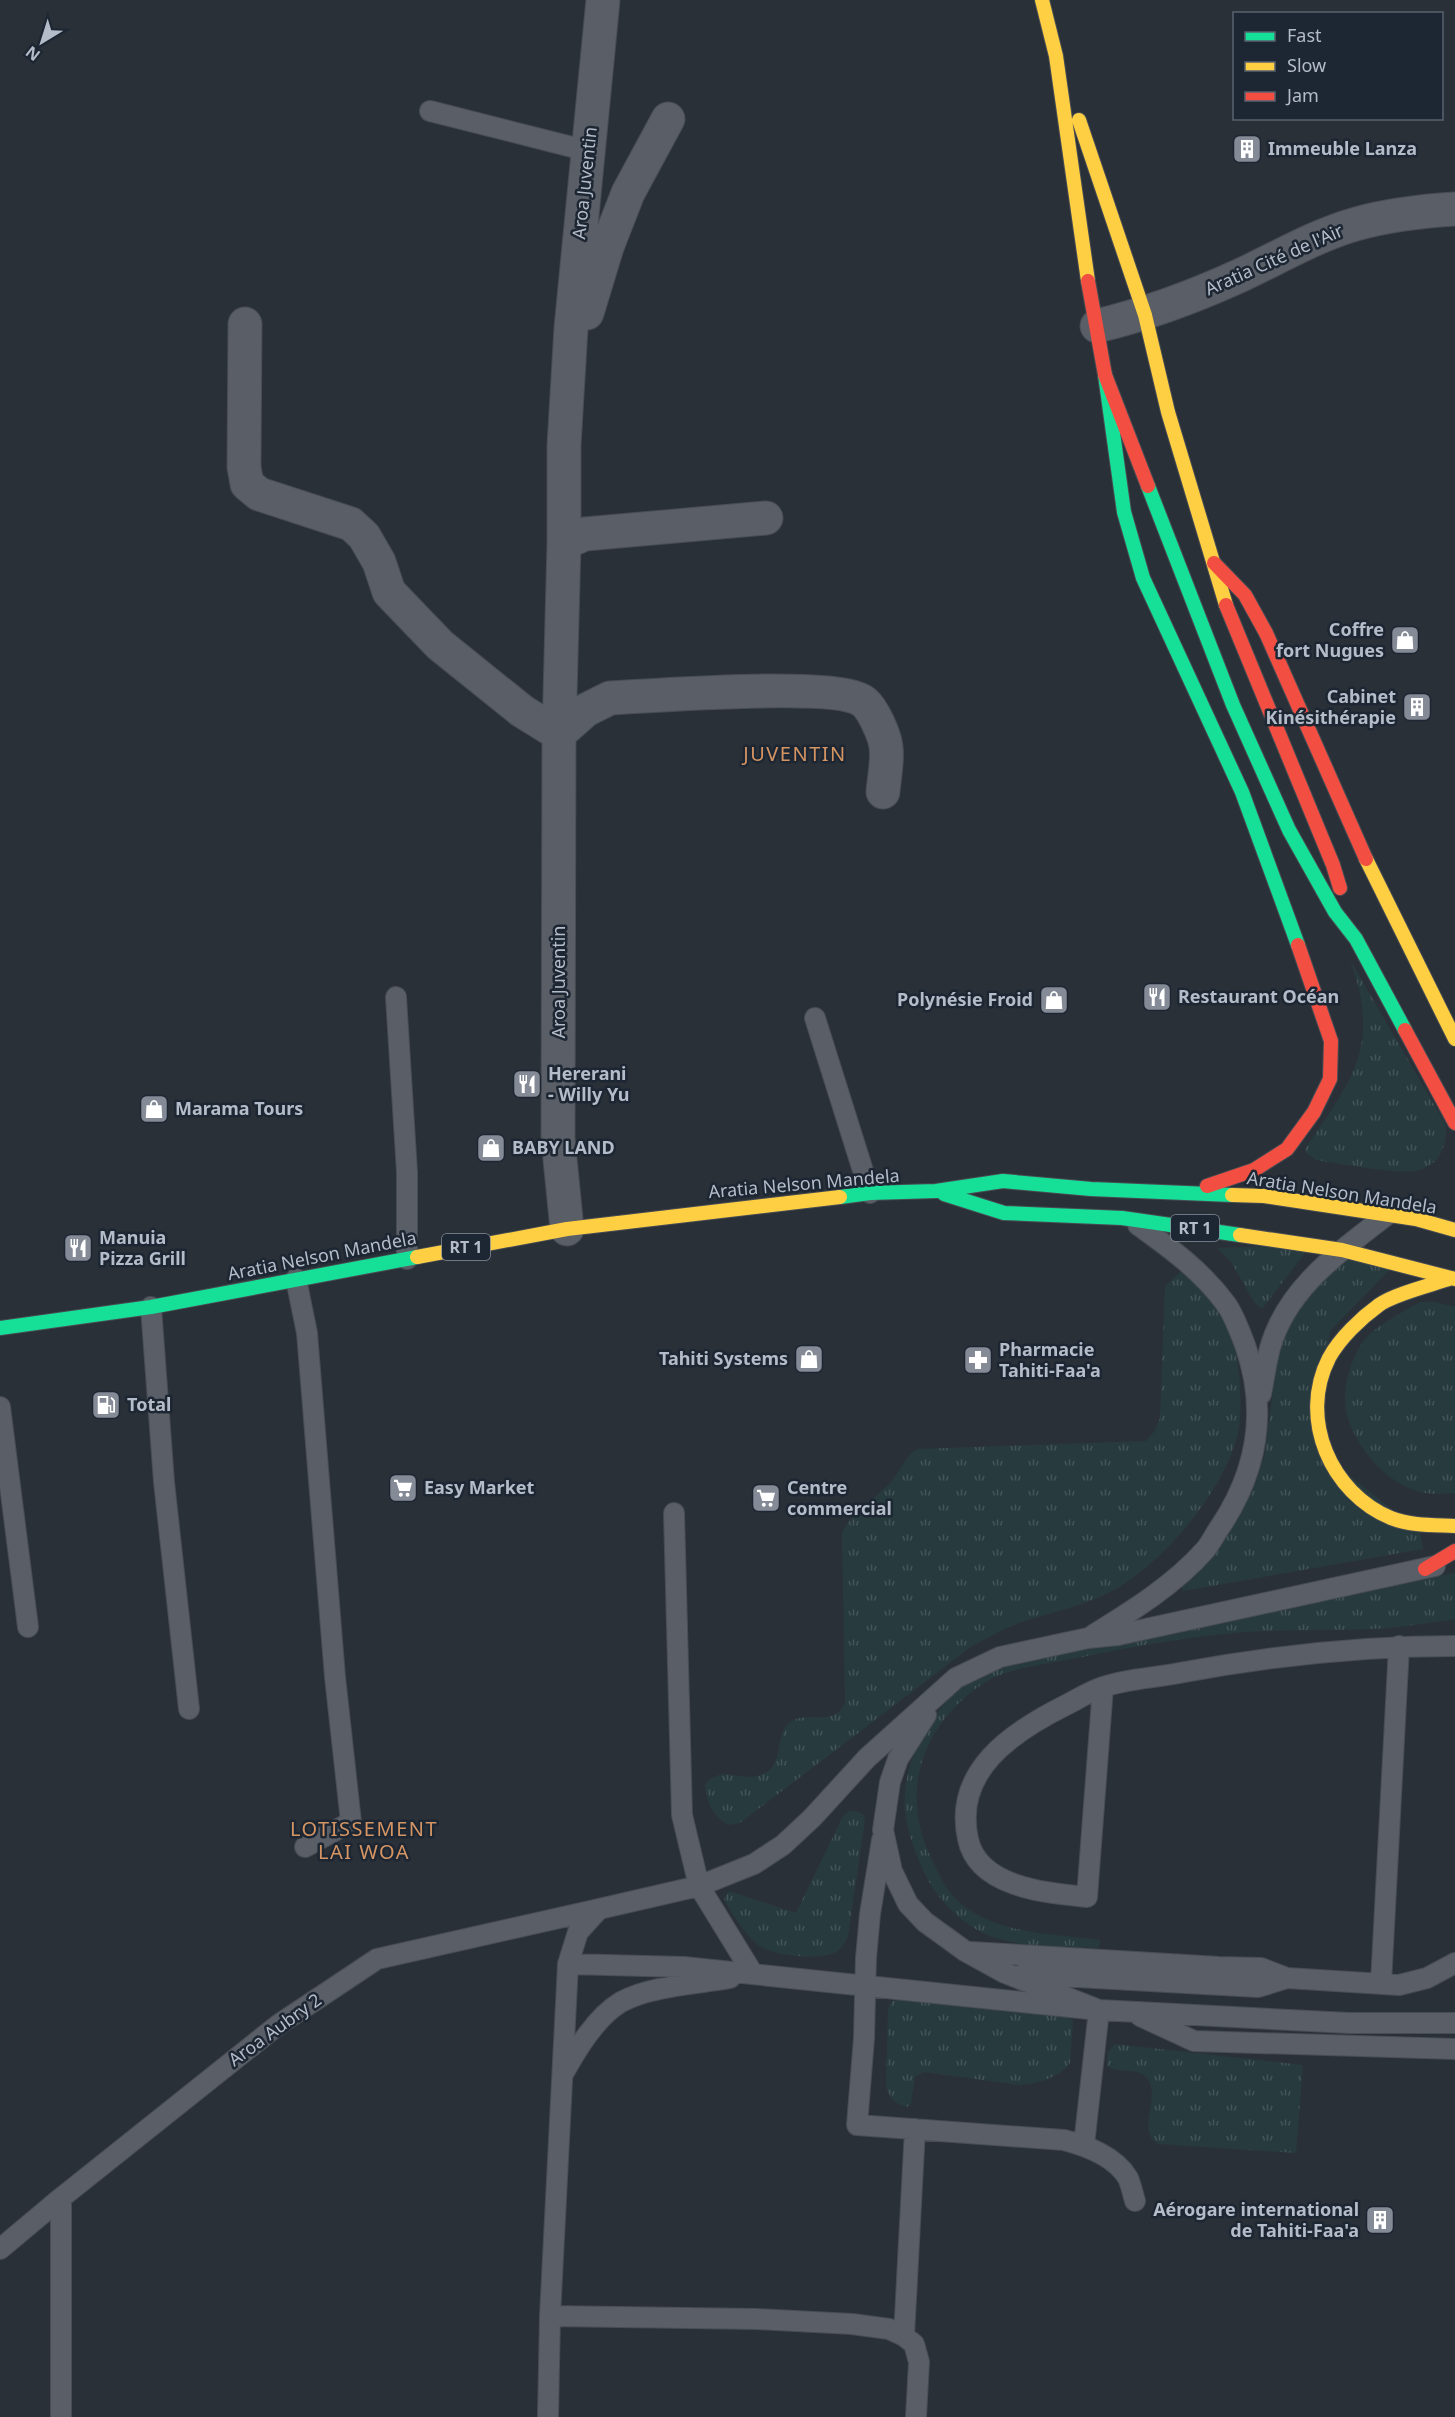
<svg xmlns="http://www.w3.org/2000/svg" width="1455" height="2417" viewBox="0 0 1455 2417" font-family="'Noto Sans',sans-serif">
<style>
.grass{fill:url(#grass-tufts)}
.lines{fill:none;stroke-linecap:round;stroke-linejoin:round}
.lane-casing{stroke:#484c53;stroke-width:22}
.street-casing{stroke:#484c53;stroke-width:35}
.fast-casing{stroke:#484c53;stroke-width:16}
.slow-casing{stroke:#484c53;stroke-width:16}
.jam-casing{stroke:#484c53;stroke-width:16}
.lane{stroke:#5a5e66;stroke-width:20}
.street{stroke:#5a5e66;stroke-width:33}
.fast{stroke:#16e098;stroke-width:14}
.slow{stroke:#ffcf43;stroke-width:14}
.jam{stroke:#f24e42;stroke-width:14}
.labels{text-anchor:middle;stroke-width:5;stroke-linejoin:round;paint-order:stroke}
.shield{fill:#1d2633;stroke:#878f9c;stroke-width:1.5}
.shield-label{font-size:16px;font-weight:bold;fill:#b4bcc9}
.poi-label{font-size:18px;font-weight:bold;fill:#b4bcc9;stroke:#1d2633;text-anchor:start}
.street-label{font-size:18px;fill:#b4bcc9;stroke:#1d2633}
.neighbourhood-label{font-size:20px;letter-spacing:1.5px;fill:#d59563;stroke:#1d2633}
</style>
<defs>
<pattern id="grass-tufts" width="24" height="20" patternUnits="userSpaceOnUse" patternTransform="scale(1.5)"><rect width="24" height="20" fill="#273a3e"/><path d="M3 7l-1-3M5 7V3M7 7l1-3M15 17l-1-3M17 17v-4M19 17l1-3" fill="none" stroke="#445559"/></pattern>
</defs>
<rect width="100%" height="100%" fill="#2a3038"/>
<!-- grass -->
<path class="grass" d="M1350,960L1446,1125C1447,1145 1441,1163 1420,1170C1404,1176 1337,1163 1316,1160L1306,1153L1305,1149C1352,1080 1382,1046 1350,960Z
M1311,1245L1262,1309L1254,1302L1231,1262L1217,1248Z
M1358,1248L1394,1265L1330,1331L1315,1448L1420,1532L1423,1549L1183,1591L1178,1577L1236,1516L1256,1482L1265,1453L1278,1350L1298,1303Z
M1181,1271H1186C1202,1288 1217,1303 1227,1324C1240,1351 1245,1413 1236,1441C1219,1495 1167,1558 1119,1587C1087,1606 1051,1612 1016,1624C1001,1630 986,1639 972,1646L740,1823L728,1825C711,1814 708,1804 705,1785C719,1764 742,1782 761,1775C786,1767 773,1732 792,1721C811,1710 835,1728 845,1702L842,1533C852,1510 875,1500 891,1482C901,1471 904,1457 917,1449L1146,1441L1154,1432L1160,1418L1165,1286Z
M1420,1302H1434L1455,1307V1493C1442,1494 1427,1495 1414,1490C1385,1480 1359,1450 1349,1421C1339,1396 1349,1359 1366,1338C1378,1325 1404,1311 1420,1302Z
M1455,1573V1619C1433,1622 1410,1626 1388,1628C1336,1632 1285,1628 1234,1633C1181,1638 1129,1647 1077,1658C1054,1662 1008,1669 989,1680C928,1717 899,1783 928,1851C934,1863 939,1876 946,1887C979,1935 1050,1933 1100,1940L1099,1948C1060,1947 1019,1949 983,1933C955,1919 931,1892 920,1863C913,1847 907,1829 905,1811C900,1756 939,1699 982,1668C994,1659 1015,1656 1029,1651Z
M849,1811H856L863,1814L865,1820L848,1936C845,1943 841,1950 834,1953C817,1960 770,1956 757,1944C744,1933 732,1914 724,1899L729,1891L796,1913L843,1816Z
M899,1999L1067,2016L1073,2021L1070,2063C1059,2078 1037,2084 1019,2085L924,2072L915,2076L911,2104L907,2107C894,2103 889,2098 886,2085L888,2009L892,2001Z
M1115,2044L1303,2065L1296,2153L1159,2144C1135,2133 1162,2096 1147,2078C1138,2067 1119,2074 1107,2066L1108,2052Z"/>
<g class="lines">
<!-- lane casing -->
<g class="lane-casing">
<path id="lane" d="M430,111L588,151
M396,997L407,1172V1259
M815,1018L870,1193
M296,1279L307,1333L335,1677L351,1822L305,1847
M151,1307L164,1482L189,1709
M1261,1394C1264,1379 1266,1363 1270,1348C1287,1287 1341,1251 1388,1214
M0,1407L28,1627
M674,1513L682,1815L699,1886L753,1974
M1093,1635C1132,1611 1174,1585 1205,1550C1211,1543 1215,1534 1220,1527C1258,1470 1268,1410 1245,1345C1240,1332 1234,1315 1226,1304C1202,1271 1170,1248 1138,1225
M1103,1687L1087,1897C1048,1893 978,1888 968,1839C953,1771 1012,1732 1066,1705C1078,1699 1090,1691 1103,1687C1127,1679 1154,1678 1179,1673C1270,1656 1362,1646 1455,1646
M926,1715L898,1759L890,1782L883,1830L892,1871L908,1904L925,1922L965,1951L1005,1973L1099,2010L1349,2023H1455
M882,1840L870,1914L866,1958L864,2038L857,2125L1064,2140C1087,2146 1115,2156 1128,2178C1131,2185 1133,2194 1135,2201
M971,1952L1219,1967L1261,1968L1287,1978L1399,1985L1427,1978L1455,1963
M568,1964L684,1967L1099,2010L1084,2145
M1023,1974L1258,1987L1287,1978
M1381,1983L1399,1646
M1140,2016L1194,2041L1455,2049
M563,2074C577,2049 596,2017 621,2002C650,1986 697,1984 730,1978
M0,2249L61,2198L278,2025L377,1959L599,1909
M550,2316L756,2319L852,2324L889,2329L904,2336L914,2344L919,2362L916,2417
M904,2336L915,2129
M61,2417V2198
M548,2417L550,2316L568,1964L578,1932L599,1909L699,1886L754,1864L783,1845L812,1818L867,1758L956,1678L1000,1657L1088,1638L1118,1635L1435,1566"/>
</g>
<!-- street casing -->
<g class="street-casing">
<path id="street" d="M587,313L607,247L628,193L668,119
M245,324L244,467L247,484L259,494L351,524L364,536L379,562L389,592L440,645L522,711L559,734L586,710L610,698C652,696 838,681 864,702C873,709 885,736 886,747C888,761 884,778 883,792
M1097,326C1147,314 1193,297 1239,276C1278,258 1314,236 1356,224C1388,215 1422,211 1455,209
M564,543L585,534L766,518
M567,1229L558,1139L559,734L564,543V445L571,328L603,0"/>
</g>
<!-- fast casing -->
<g class="fast-casing">
<path id="fast" d="M1105,375L1124,512L1143,578L1242,792L1298,945
M1148,486L1233,705L1289,830L1335,912L1356,939L1405,1030
M944,1194L1004,1213L1122,1218L1240,1235
M840,1197L870,1193L936,1191L1003,1181L1091,1189L1232,1195
M0,1328L151,1307L417,1257"/>
</g>
<!-- slow casing -->
<g class="slow-casing">
<path id="slow" d="M1042,0L1056,56L1088,281
M1079,120L1145,315L1168,412L1226,605
M1366,859L1455,1039
M1232,1195L1264,1196L1416,1219L1455,1230
M1240,1235L1342,1250L1455,1279
M417,1257L567,1229L840,1197
M1452,1278C1432,1285 1394,1294 1379,1305C1361,1318 1340,1338 1329,1358C1298,1419 1331,1493 1391,1518C1411,1526 1434,1525 1455,1526"/>
</g>
<!-- jam casing -->
<g class="jam-casing">
<path id="jam" d="M1088,281L1105,375L1148,486
M1214,563L1245,595L1266,633L1366,859
M1226,605L1333,865L1340,888
M1405,1030L1455,1123
M1207,1186L1254,1170L1287,1149L1314,1112L1330,1079L1331,1041L1298,945
M1425,1569L1455,1551"/>
</g>
<!-- lane -->
<use href="#lane" class="lane"/>
<!-- street -->
<use href="#street" class="street"/>
<!-- fast -->
<use href="#fast" class="fast"/>
<!-- slow -->
<use href="#slow" class="slow"/>
<!-- jam -->
<use href="#jam" class="jam"/>
</g>
<!-- icons -->
<defs>
<g id="building-square" transform="scale(1.5)"><rect x="-9" y="-9" width="18" height="18" rx="4" fill="#848b96" stroke="#1d2633"/><path d="M-4-6H4V6H1V3H-1V6H-4ZM-2.5-4.3h1.7v1.8h-1.7ZM.8-4.3h1.7v1.8H.8ZM-2.5-1h1.7V.8h-1.7ZM.8-1h1.7V.8H.8Z" fill="#fff"/></g>
<g id="shop-square" transform="scale(1.5)"><rect x="-9" y="-9" width="18" height="18" rx="4" fill="#848b96" stroke="#1d2633"/><path d="M-5-2.5h2.3a2.7 3.5 0 0 1 5.4 0H5L5.5 6h-11ZM-1.5-2.5h3a1.5 2.3 0 0 0-3 0Z" fill="#fff"/></g>
<g id="restaurant-square" transform="scale(1.5)"><rect x="-9" y="-9" width="18" height="18" rx="4" fill="#848b96" stroke="#1d2633"/><path d="M-5-6h1v4h1v-4h1v4h1v-4h1v5L-1.5 .5V6h-2V.5L-5-1ZM5-6V6H3V1.5H1.5Q1.5-4 5-6Z" fill="#fff"/></g>
<g id="pharmacy-square" transform="scale(1.5)"><rect x="-9" y="-9" width="18" height="18" rx="4" fill="#848b96" stroke="#1d2633"/><path d="M-2-6h4v4h4v4h-4v4h-4v-4h-4v-4h4Z" fill="#fff"/></g>
<g id="fuel-square" transform="scale(1.5)"><rect x="-9" y="-9" width="18" height="18" rx="4" fill="#848b96" stroke="#1d2633"/><path d="M-5.5-6h7V0h2V4h1.3V-2.5L3-4.5l.8-.8L6-3V5H2.5V1h-1V6h-7ZM-4.2-4.7v3.2H.2V-4.7Z" fill="#fff"/></g>
<g id="supermarket-square" transform="scale(1.5)"><rect x="-9" y="-9" width="18" height="18" rx="4" fill="#848b96" stroke="#1d2633"/><path d="M-6-5.5h2.5l.6 2H6L4.5 2H-2.5L-4.4-4H-6ZM-1.5 3.2a1.3 1.3 0 1 0 .1 0ZM3 3.2a1.3 1.3 0 1 0 .1 0Z" fill="#fff"/></g>
</defs>
<g fill-rule="evenodd">
<use href="#building-square" x="1247" y="149"/>
<use href="#shop-square" x="1405" y="640"/>
<use href="#building-square" x="1417" y="707"/>
<use href="#restaurant-square" x="1157" y="997"/>
<use href="#shop-square" x="1054" y="1000"/>
<use href="#restaurant-square" x="527" y="1084"/>
<use href="#shop-square" x="154" y="1109"/>
<use href="#shop-square" x="491" y="1148"/>
<use href="#restaurant-square" x="78" y="1248"/>
<use href="#shop-square" x="809" y="1359"/>
<use href="#pharmacy-square" x="978" y="1360"/>
<use href="#fuel-square" x="106" y="1405"/>
<use href="#supermarket-square" x="403" y="1488"/>
<use href="#supermarket-square" x="766" y="1498"/>
<use href="#building-square" x="1380" y="2220"/>
</g>
<g class="labels">
<!-- shield labels -->
<g class="shield">
<rect x="1171" y="1215" width="48" height="26" rx="4.5"/>
<rect x="442" y="1234" width="48" height="26" rx="4.5"/>
</g>
<g class="shield-label">
<text x="1195" y="1234">RT 1</text>
<text x="466" y="1253">RT 1</text>
</g>
<!-- poi labels -->
<g class="poi-label">
<text x="1268" y="155">Immeuble Lanza</text>
<text x="1384" y="636" text-anchor="end">Coffre<tspan x="1384" dy="21">fort Nugues</tspan></text>
<text x="1396" y="703" text-anchor="end">Cabinet<tspan x="1396" dy="21">Kinésithérapie</tspan></text>
<text x="1178" y="1003">Restaurant Océan</text>
<text x="1033" y="1006" text-anchor="end">Polynésie Froid</text>
<text x="548" y="1080">Hererani<tspan x="548" dy="21">- Willy Yu</tspan></text>
<text x="175" y="1115">Marama Tours</text>
<text x="512" y="1154">BABY LAND</text>
<text x="99" y="1244">Manuia<tspan x="99" dy="21">Pizza Grill</tspan></text>
<text x="999" y="1356">Pharmacie<tspan x="999" dy="21">Tahiti-Faa'a</tspan></text>
<text x="788" y="1365" text-anchor="end">Tahiti Systems</text>
<text x="127" y="1411">Total</text>
<text x="424" y="1494">Easy Market</text>
<text x="787" y="1494">Centre<tspan x="787" dy="21">commercial</tspan></text>
<text x="1359" y="2216" text-anchor="end">Aérogare international<tspan x="1359" dy="21">de Tahiti-Faa'a</tspan></text>
</g>
<!-- street labels -->
<g class="street-label">
<text transform="translate(585 183) rotate(-84)" y="6">Aroa Juventin</text>
<text transform="translate(1274 260) rotate(-24)" y="6">Aratia Cité de l'Air</text>
<text transform="translate(559 982) rotate(-90)" y="6">Aroa Juventin</text>
<text transform="translate(804 1184) rotate(-5)" y="6">Aratia Nelson Mandela</text>
<text transform="translate(1342 1193) rotate(9)" y="6">Aratia Nelson Mandela</text>
<text transform="translate(322 1256) rotate(-11)" y="6">Aratia Nelson Mandela</text>
<text transform="translate(275 2030) rotate(-36)" y="6">Aroa Aubry 2</text>
</g>
<!-- neighbourhood labels -->
<g class="neighbourhood-label">
<text x="795" y="761">JUVENTIN</text>
<text x="364" y="1836">LOTISSEMENT<tspan x="364" dy="23">LAI WOA</tspan></text>
</g>
</g>
<!-- legend -->
<rect x="1233" y="12" width="210" height="108" fill="#1d2633" stroke="#59626f" stroke-width="1.5"/>
<rect x="1245" y="32" width="30" height="9" fill="#16e098" stroke="#59626f" stroke-width="1.5"/>
<text x="1287" y="42" font-size="18" fill="#b4bcc9">Fast</text>
<rect x="1245" y="62" width="30" height="9" fill="#ffcf43" stroke="#59626f" stroke-width="1.5"/>
<text x="1287" y="72" font-size="18" fill="#b4bcc9">Slow</text>
<rect x="1245" y="92" width="30" height="9" fill="#f24e42" stroke="#59626f" stroke-width="1.5"/>
<text x="1287" y="102" font-size="18" fill="#b4bcc9">Jam</text>
<!-- north arrow -->
<g transform="translate(42 42) rotate(218)" stroke="#1d2633" stroke-width="4.5" paint-order="stroke">
<path d="M0-4.5L10 22L0 15L-10 22Z" fill="#b4bcc9"/>
<text y="-9" font-size="16" font-weight="bold" text-anchor="middle" fill="#b4bcc9">N</text>
</g>
</svg>
